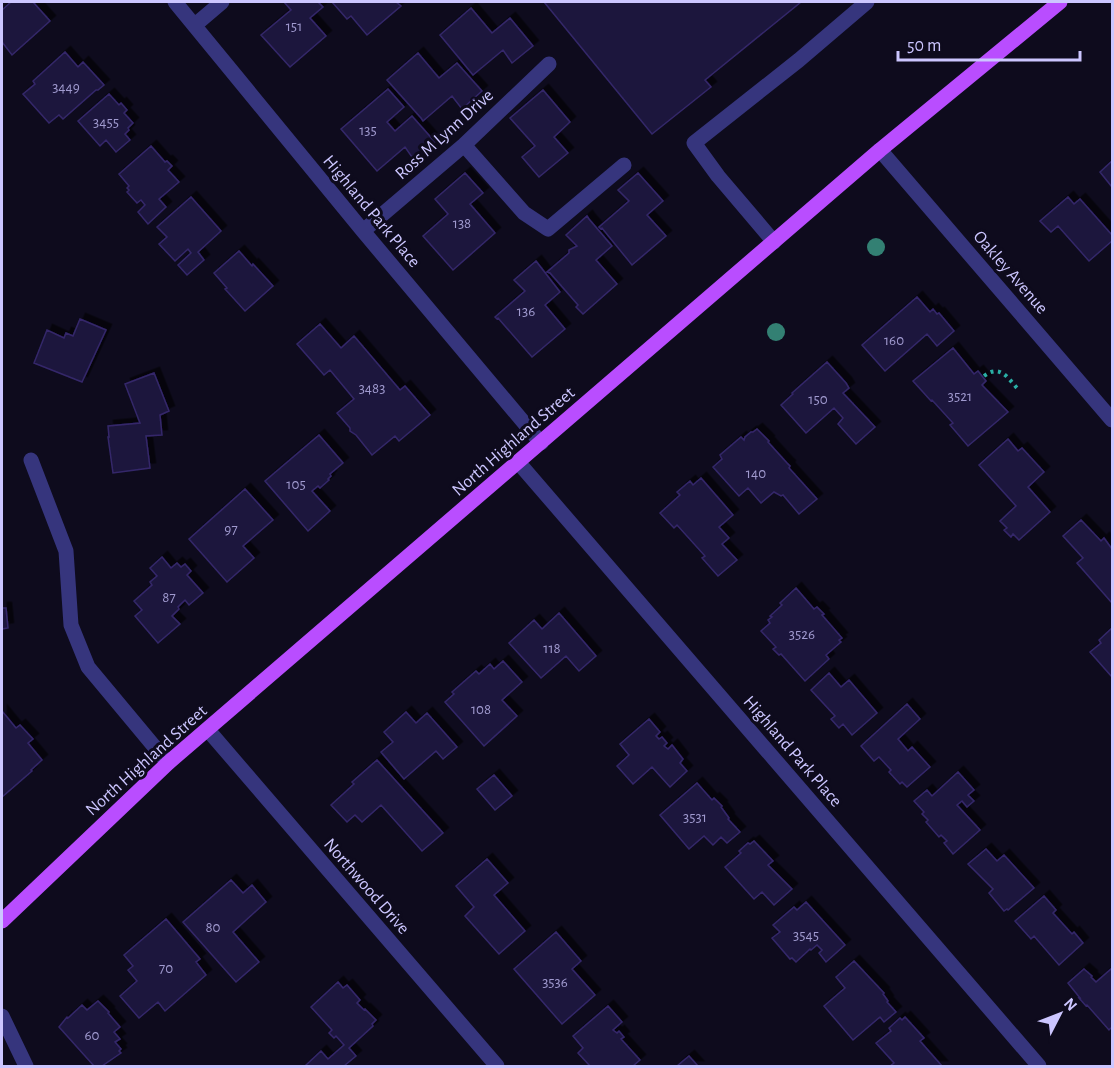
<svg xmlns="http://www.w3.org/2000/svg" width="1114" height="1068" viewBox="0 0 1114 1068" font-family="'Alegreya Sans',sans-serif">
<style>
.building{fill:#1e173e;stroke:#34286a;stroke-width:1.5;filter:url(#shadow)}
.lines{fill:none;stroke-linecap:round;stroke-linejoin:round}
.path{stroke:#2aafa5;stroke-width:4;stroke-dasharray:3 4.5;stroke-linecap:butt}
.minor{stroke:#36357d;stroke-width:15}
.major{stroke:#b94dff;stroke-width:15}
.tree{fill:#338073}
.labels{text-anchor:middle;stroke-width:6;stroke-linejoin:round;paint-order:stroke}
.number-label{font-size:15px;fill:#a09acf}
.street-label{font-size:18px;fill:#ccc6ff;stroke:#0e0b1d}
</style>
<defs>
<filter id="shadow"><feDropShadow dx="5.5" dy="-5.5" stdDeviation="0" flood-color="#0009"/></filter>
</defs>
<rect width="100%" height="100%" fill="#0e0b1d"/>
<!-- building -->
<path class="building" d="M11,2H33L50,21L12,55L2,42V10Z
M284,2H318L323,7L310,18L326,36L290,67L261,35L291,10Z
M332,2H396L401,6L367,35L351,16L347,19Z
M544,2H801L705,80L711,87L652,134Z
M471,8L492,33L510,18L533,46L512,63L503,50L473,75L440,35Z
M65,52L78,67L83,62L104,85L98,90H96L63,119L59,115L49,123L23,94L35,84L33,81Z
M418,53L439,78L457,63L482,91L462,109L452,96L423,121L421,118L387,80Z
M388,89L404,107L387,122L395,131L412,116L435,142L414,160L405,147L377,171L341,129Z
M543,90L570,122L554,137L568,153L539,177L522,157L535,146L510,118Z
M109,94L119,105L121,103L127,110L124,113L133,123L128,128L129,130L125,134L130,140L116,152L106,140L100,146L78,121Z
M151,146L165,162L167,161L172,166L168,170L179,182L159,199L166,207L148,224L138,212L145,205L141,200L137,203L127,192L129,190L127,188L129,186L119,174Z
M1112,161V187L1100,172Z
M465,173L483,193L470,204L495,233L453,270L423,236L448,214L435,199Z
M638,173L663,201L647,215L666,236L632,265L602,228L601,229L599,227L629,201L618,190Z
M191,197L221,231L198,252L204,260L187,275L178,265L191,253L188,249L175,261L159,244L167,237L157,227Z
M1068,197L1074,204L1080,199L1112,235V241L1089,261L1058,226L1051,232L1040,221Z
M587,216L589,219L612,246L596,260L617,284L583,314L576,307L578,305L550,273L547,272L569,253V250L577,246L566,235Z
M239,251L252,266L253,264L273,286L245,311L225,289L227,288L214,273Z
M536,261L560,292L545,305L565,329L532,357L498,318L497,319L495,317L525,291L514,280Z
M917,297L930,312L933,309L937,314L939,313L954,331L937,346L927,334L885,371L862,345Z
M80,319L106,330L82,382L34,363L47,330L64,338L66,333L73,336Z
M320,324L341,348L354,336L400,390L405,386L430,415L399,441L395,436L372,455L356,435L350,431V428L337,413L354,399L330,370L324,375L297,344Z
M953,348L974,374L978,371L986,381L982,385L1008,412L968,446L950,425L953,423L932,400L931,401L913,381Z
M827,362L846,383L849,388L843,393L875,427L856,444L838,424L843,418L834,408L806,433L781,405L793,394L792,393Z
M154,373L169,411L160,415L162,435L146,436L150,468L113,473L108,437H109L108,426L140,423L125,384Z
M757,429L769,441L768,442L787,463L790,466L789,468L817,499L799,514L783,495L781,496L774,492L761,503L748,488L739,496L713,467L722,459L720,455L741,437L744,440L745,437L751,432H753Z
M319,435L343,463L330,474L331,476L328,479L329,480L320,488L318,486L312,491L330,511L308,531L265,481Z
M1008,439L1018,451L1022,448L1044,472L1028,487L1050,512L1019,540L1013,534L1011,537L1004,530L1007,528L1000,521L1016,506L979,465Z
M701,478L733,515L719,527L729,538L722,544L737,560L718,576L702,558L705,556L677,525L674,528L660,513L680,495L677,492L690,481L693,485Z
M245,489L273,520L243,546L254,558L227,582L189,539Z
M1081,520L1101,541L1104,538L1112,549V603L1077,563L1083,558L1063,536Z
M162,557L171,568L177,563L181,567L185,564L191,571L187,575L203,593L189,605L185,600L178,607L179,609L172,616L180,624L158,643L135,616L142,610L134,601L152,585L150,582L157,576L150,568Z
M796,588L814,609L817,607L824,614L822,615L842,638L839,640L841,642L826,655L829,659L805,681L781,654L779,655L773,649L776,647L761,631L770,623L768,620L772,617L770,616L782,605L780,603Z
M2,608H6L8,628L2,629Z
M559,613L596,656L579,671L566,656L541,678L509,643L534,620L542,629Z
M1112,628V677L1090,652L1101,643L1099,640Z
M503,661L522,682L502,700L517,716L484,746L445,702L454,694L452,692L476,671L479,674L490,664L494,669Z
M829,673L841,687L849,680L877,713L852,735L843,724L839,728L831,719L835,716L811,690Z
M907,704L920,719L898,739L908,751L912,747L930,767L907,787L902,782L900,784L889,772L891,770L879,757L874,761L861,746Z
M2,711L16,728L20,725L33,739L28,743L42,760L31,770L32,771L2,797Z
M406,712L416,723L427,713L457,747L443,759L436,751L404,779L381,752L393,742L384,732Z
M649,719L660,732L656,736L659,739L662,737L667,743L664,746L668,749L672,745L683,759L680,763L687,771L670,787L652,767L633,784L617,766L629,755L620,744Z
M377,760L443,833L422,851L381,805L362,822L355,815L347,822L331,805L354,784L352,782Z
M958,772L974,790L968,795L974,801L967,807L962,801L957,805L980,830L953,854L944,843L947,841L941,835L939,837L926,822L928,820L922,814L924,812L914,801L927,790L932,796Z
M494,775L512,796L495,810L477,789Z
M697,783L712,800L714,798L722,806L721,807L729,818L728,819L740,832L727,843L721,837L713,845L704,836L689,849L660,815Z
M754,841L773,861L768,865L792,889L774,905L762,892L754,899L725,867L741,853L739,851L748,843L750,844Z
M986,849L997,861L1004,855L1034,888L1008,910L1007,909L1004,911L989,893L993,889L968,864Z
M487,859L508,883L494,895L525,931L499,954L465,916L474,907L456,886Z
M231,880L243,893L252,885L266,902L233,932L259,962L236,982L183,922Z
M1044,896L1056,910L1053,913L1072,934L1074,932L1083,943L1059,965L1034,936L1031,939L1015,921Z
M806,902L845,945L826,962L819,953L822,950L817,945L811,950L810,949L796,962L792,958L790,959L772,938L780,932L773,925L794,907L797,910Z
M166,919L200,959L196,962L206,975L165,1011L158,1002L139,1018L120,996L137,981L128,970L133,966L124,955Z
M556,932L581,961L572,969L595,995L562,1024L514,969Z
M854,961L884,993L883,994L888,1001L887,1002L896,1012L884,1022L880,1017L853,1040L824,1006L845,988L836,977Z
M1084,969L1092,976L1091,977L1096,982L1111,969L1112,971V1027L1109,1030L1087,1005L1086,1006L1079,998H1080L1068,983Z
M338,982L343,988L347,985L360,1000L357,1003L364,1010L365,1009L376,1020L372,1024L373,1026L349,1048L356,1056L344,1066H305L321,1051L328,1059L344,1045L336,1036L334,1038L329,1033L332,1030L311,1007Z
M98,1001L109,1012L108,1013L120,1027L114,1032L120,1039L115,1042L121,1049L119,1051L121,1053L102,1066H94L59,1027L67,1017L68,1018L82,1005L87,1010Z
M608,1006L622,1022L613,1030L617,1033L619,1031L624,1037L621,1039L640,1060L633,1066H590L578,1053L583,1048L573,1036Z
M905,1017L924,1038L920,1041L942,1066H890L894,1063L876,1043L891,1031L889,1028L900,1018L902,1020Z
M689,1056L698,1066H677Z"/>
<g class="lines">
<!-- path -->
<path class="path" d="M984,376C1000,364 1007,377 1017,388"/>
<!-- minor -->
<path class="minor" d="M175,2L363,231L541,443
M195,25L222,2
M464,145L524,213L548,229L624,165
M880,150L1112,420
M363,231L464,145L549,64
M774,242L718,176L694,143L799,60L867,2
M31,460L66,551L71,625L88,667L168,763
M518,462L1039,1066
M208,730L497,1066
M2,1016L26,1066"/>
<!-- major -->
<path class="major" d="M2,921L168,763L880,150L1060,2"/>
</g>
<!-- trees -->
<g class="tree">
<circle cx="876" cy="247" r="9"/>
<circle cx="776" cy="332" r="9"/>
</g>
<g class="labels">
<!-- number labels -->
<g class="number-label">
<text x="294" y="31">151</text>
<text x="66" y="92">3449</text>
<text x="106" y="127">3455</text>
<text x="368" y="135">135</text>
<text x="462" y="228">138</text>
<text x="526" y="316">136</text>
<text x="894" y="345">160</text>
<text x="372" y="393">3483</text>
<text x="960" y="401">3521</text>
<text x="818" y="404">150</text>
<text x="756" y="478">140</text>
<text x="296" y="489">105</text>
<text x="231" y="534">97</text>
<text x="169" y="602">87</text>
<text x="802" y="639">3526</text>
<text x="552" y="653">118</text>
<text x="481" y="714">108</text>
<text x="695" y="822">3531</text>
<text x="213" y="932">80</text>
<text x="806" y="940">3545</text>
<text x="166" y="973">70</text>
<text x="555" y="987">3536</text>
<text x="92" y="1040">60</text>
</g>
<!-- street labels -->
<g class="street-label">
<text transform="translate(444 134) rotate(-42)" y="6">Ross M Lynn Drive</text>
<text transform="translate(372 211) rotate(50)" y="6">Highland Park Place</text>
<text transform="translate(1011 272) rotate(49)" y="6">Oakley Avenue</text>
<text transform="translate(513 441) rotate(-41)" y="6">North Highland Street</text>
<text transform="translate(793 751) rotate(49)" y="6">Highland Park Place</text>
<text transform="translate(146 760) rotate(-42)" y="6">North Highland Street</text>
<text transform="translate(367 886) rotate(49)" y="6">Northwood Drive</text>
</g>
</g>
<!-- border -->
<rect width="1114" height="1068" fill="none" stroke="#ccc6ff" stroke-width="6"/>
<!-- north arrow -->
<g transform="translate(1060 1014) rotate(48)" stroke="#0e0b1d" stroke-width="4.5" paint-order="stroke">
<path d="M0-4.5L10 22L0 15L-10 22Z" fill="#ccc6ff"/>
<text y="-9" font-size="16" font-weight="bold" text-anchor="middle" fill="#ccc6ff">N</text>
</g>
<!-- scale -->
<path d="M898 51v9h182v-9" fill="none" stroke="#ccc6ff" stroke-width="3"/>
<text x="907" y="51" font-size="18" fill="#ccc6ff" stroke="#0e0b1d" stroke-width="4.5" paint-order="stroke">50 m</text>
</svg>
